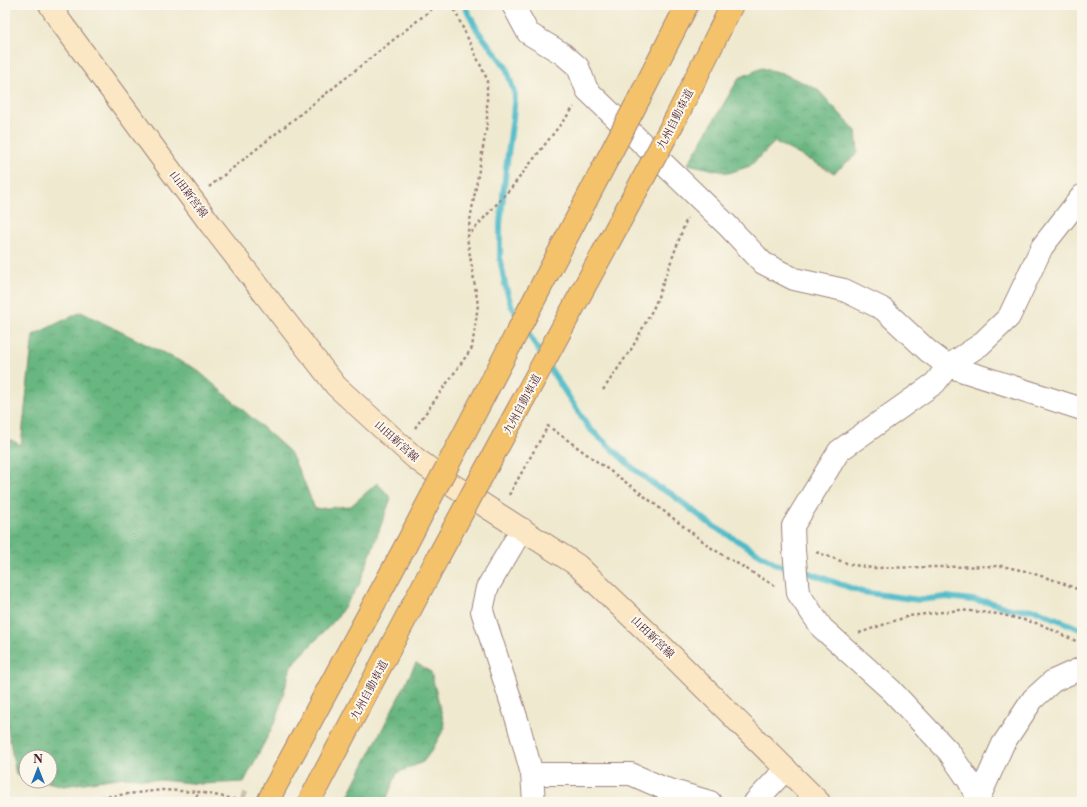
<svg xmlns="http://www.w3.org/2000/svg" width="1087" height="807" viewBox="0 0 1087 807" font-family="'Libre Caslon Text','Noto Serif JP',serif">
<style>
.forest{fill:url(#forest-crowns);stroke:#596a56}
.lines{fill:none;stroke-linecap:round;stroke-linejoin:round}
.stream{stroke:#4dbac8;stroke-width:6}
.street-tunnel{stroke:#cec1ae;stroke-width:22;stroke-dasharray:22 11;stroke-linecap:butt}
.street-casing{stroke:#9c847d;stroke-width:24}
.secondary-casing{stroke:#9c847d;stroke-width:24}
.highway-casing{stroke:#9c847d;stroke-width:24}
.path{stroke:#9c847d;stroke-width:2.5;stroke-dasharray:3 3;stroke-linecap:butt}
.street{stroke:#fff;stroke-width:22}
.secondary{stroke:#fbe7c3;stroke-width:22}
.highway{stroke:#f4c26a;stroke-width:22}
.highway-bridge-casing{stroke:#9c847d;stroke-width:24;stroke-linecap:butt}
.highway-bridge{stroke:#f4c26a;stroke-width:22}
.labels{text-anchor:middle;stroke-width:4;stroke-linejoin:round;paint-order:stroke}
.street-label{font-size:11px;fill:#4a1f2b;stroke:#fbf7ec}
</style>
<defs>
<pattern id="forest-crowns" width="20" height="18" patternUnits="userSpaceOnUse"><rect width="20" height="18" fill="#68b680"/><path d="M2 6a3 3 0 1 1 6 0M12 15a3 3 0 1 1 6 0" fill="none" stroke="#589369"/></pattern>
</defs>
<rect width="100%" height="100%" fill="#fbf7ec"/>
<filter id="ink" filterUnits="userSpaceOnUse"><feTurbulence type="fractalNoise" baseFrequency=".025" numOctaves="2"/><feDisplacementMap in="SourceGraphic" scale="8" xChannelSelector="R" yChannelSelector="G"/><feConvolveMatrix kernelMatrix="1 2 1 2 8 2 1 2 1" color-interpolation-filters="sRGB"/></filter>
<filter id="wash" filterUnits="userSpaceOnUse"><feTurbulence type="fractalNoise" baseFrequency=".012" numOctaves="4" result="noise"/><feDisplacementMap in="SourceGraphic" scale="16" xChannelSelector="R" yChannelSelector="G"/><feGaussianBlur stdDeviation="0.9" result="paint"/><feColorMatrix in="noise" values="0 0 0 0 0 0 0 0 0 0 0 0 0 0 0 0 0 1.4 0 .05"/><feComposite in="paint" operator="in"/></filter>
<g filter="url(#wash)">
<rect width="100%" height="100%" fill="#efe9cf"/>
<!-- forest -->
<path class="forest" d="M762,68L782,73L817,89L856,131L858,153L834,173L775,142L750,166L729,173L688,164L739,78Z
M81,312L196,369L259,424L290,452L305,484L315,509L351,506L377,483L391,498L359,585L336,619L291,666L277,718L244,782L202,784L124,777L64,786L43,781H50V757H26V777L16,775L5,713V437L21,445L33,335Z
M416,663L431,672L445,727L432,750L423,762L397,773L387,798L389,802H347L346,800Z"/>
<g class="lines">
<!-- stream -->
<path class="stream" d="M464,5L478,31L506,67L515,95L513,118L506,169L500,225V258L505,284L511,305L520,319
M525,328L542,356
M547,364L589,428L633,468L658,487L670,493L713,526L778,565L792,568
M801,570L862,592L919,600L946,597L989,602L1011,609L1036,610L1082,630"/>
</g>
</g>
<g filter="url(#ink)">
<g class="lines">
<!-- street-tunnel -->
<path class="street-tunnel" d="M239,800L244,802"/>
<!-- street casing -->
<g class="street-casing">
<path id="street" d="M513,5L528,33L563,54L578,67L587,90L727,225L763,263L794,279L844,290L883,309L928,351L948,366L1082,409
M522,529L487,588L482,611L518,723L532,774L534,802
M532,774H631L663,788L710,802
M978,800L1003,744L1033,699L1053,681L1082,668
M755,802L786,769
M979,802L969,781L949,752L891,690L822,628L798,593L794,550L793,526L839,451L935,383L948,366L980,345L1009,317L1042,247L1082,196"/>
</g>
<!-- secondary casing -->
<g class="secondary-casing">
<path id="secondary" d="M50,5L60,21L211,225L336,386L415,458L448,482L577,565L664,648L819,802"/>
</g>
<!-- highway casing -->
<g class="highway-casing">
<path id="highway" d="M640,97L687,5
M677,116L732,5
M268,802L274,789L406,545
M309,802L437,559"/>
</g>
<!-- path -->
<path class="path" d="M209,187L437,5
M467,237L512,187L574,107
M603,390L632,348L655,305L687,218
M415,428L472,348L478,305L467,237L487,125V79L455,11L448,5
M509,495L548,426L635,489L713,549L775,586
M816,552L849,564L872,568L1002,566L1025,571L1057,581L1082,591
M859,633L909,616L960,610L999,614L1040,624L1082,644
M48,802L77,800L162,790L199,792L239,800
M193,802L199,792"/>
<!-- street -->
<use href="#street" class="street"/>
<!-- secondary -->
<use href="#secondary" class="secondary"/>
<!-- highway -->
<use href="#highway" class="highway"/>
<!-- highway-bridge casing -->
<g class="highway-bridge-casing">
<path id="highway-bridge" d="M406,545L640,97
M437,559L677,116"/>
</g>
<!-- highway-bridge -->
<use href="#highway-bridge" class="highway-bridge"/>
</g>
</g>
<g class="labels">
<!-- street labels -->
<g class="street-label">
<text transform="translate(675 119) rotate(-63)" y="4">九州自動車道</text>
<text transform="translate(189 194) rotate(53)" y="4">山田新宮線</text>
<text transform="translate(522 404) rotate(-62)" y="4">九州自動車道</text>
<text transform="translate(397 441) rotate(42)" y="4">山田新宮線</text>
<text transform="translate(653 637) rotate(44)" y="4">山田新宮線</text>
<text transform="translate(369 690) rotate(-62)" y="4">九州自動車道</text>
</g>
</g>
<!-- margin -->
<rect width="1087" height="807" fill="none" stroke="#fbf7ec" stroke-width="20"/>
<!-- north arrow -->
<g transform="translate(38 769)"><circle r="19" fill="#fbf7ec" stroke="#b4a19f"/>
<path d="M0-3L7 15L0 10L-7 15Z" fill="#1f6fb2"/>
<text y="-6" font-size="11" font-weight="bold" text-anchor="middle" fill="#4a1f2b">N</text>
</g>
</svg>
